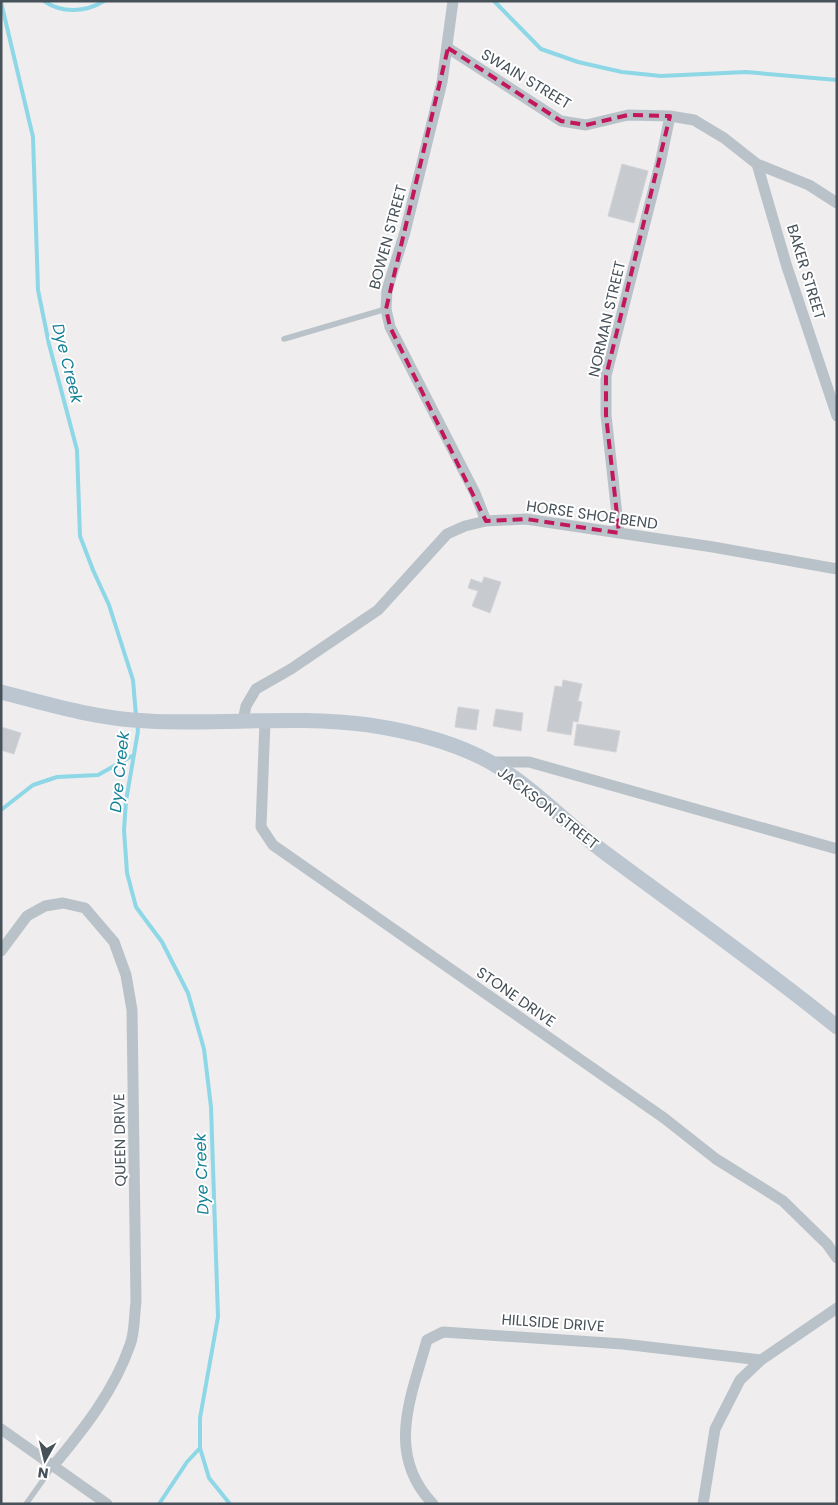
<svg xmlns="http://www.w3.org/2000/svg" width="838" height="1505" viewBox="0 0 838 1505" font-family="Poppins,sans-serif">
<style>
.lines{fill:none;stroke-linecap:round;stroke-linejoin:round}
.stream{stroke:#8dd7e6;stroke-width:4}
.building{fill:#c7cacf;stroke:#d1d3d8}
.lane{stroke:#b9c2c9;stroke-width:5.5}
.street{stroke:#b9c2c9;stroke-width:11}
.secondary{stroke:#bbc6d0;stroke-width:15}
.marked{fill:none;stroke:#c2185b;stroke-width:4;stroke-dasharray:10 6;stroke-linejoin:round}
.labels{text-anchor:middle;stroke-width:4;stroke-linejoin:round;paint-order:stroke}
.street-label{font-size:15px;fill:#465159;stroke:#fff}
.water-label{font-size:16px;font-style:italic;fill:#158096;stroke:#fff}
</style>
<rect width="100%" height="100%" fill="#efeded"/>
<g class="lines">
<!-- stream -->
<path class="stream" d="M44,1C63,14 86,12 104,1
M494,1L541,49L578,62L622,72L661,76L746,72L837,80
M1,2L33,137L38,290L49,344L77,450L80,536L93,570L109,605L133,680L136,716
M137,723L138,731L126,801L124,830L127,873L136,907L162,942L188,993L204,1049L211,1107L218,1317L200,1418V1448L209,1478L230,1504
M1,810L33,785L57,777L98,775L132,756
M159,1504L187,1462L200,1448"/>
</g>
<!-- building -->
<path class="building" d="M622,164L648,171L634,223L608,216Z
M484,577L501,582L490,613L472,606L478,591L468,588L471,579L482,583Z
M563,680L582,684L578,701L582,702L578,722L573,721L571,735L547,731L555,686L562,687Z
M458,707L479,710L476,730L455,727Z
M496,709L523,713L521,731L493,726Z
M577,724L620,731L616,752L574,745Z
M1,727L21,733L14,754L1,750Z"/>
<g class="lines">
<!-- lane -->
<path class="lane" d="M284,339L386,309
M26,1504L53,1466"/>
<!-- street -->
<path class="street" d="M453,1L442,82L405,232L387,290L386,309L390,327L475,493L486,521
M448,48L561,121L586,125L628,115L670,116L694,120L724,138L757,164L809,185L837,203
M757,164L787,267L837,416
M619,533L606,415V376L660,164L670,116
M243,721L246,706L256,689L291,669L378,610L447,534L465,526L486,521L526,519L713,547L837,569
M265,721L261,827L273,845L664,1118L716,1159L783,1201L827,1244L837,1258
M491,762H529L837,849
M1,951L27,916L45,906L63,903L85,908L114,942L126,975L132,1010L136,1302C134,1316 135,1332 130,1345C114,1391 84,1429 53,1466
M1,1429L107,1504
M433,1504C385,1454 411,1397 427,1340L443,1332L623,1344L761,1360L837,1308
M703,1504L715,1429L740,1380L761,1360"/>
<!-- secondary -->
<path class="secondary" d="M1,692C50,705 98,719 148,721C222,725 296,715 369,725C409,731 454,742 490,762C532,786 566,823 604,852C682,910 762,966 837,1027"/>
</g>
<!-- marked area -->
<path class="marked" d="M448,48L561,121L586,125L628,115L670,116L606,376V415L619,533L526,519L486,521L390,327L386,309Z"/>
<g class="labels">
<!-- street labels -->
<g class="street-label">
<text transform="translate(526 79) rotate(31)" y="5">SWAIN STREET</text>
<text transform="translate(388 237) rotate(-75)" y="5">BOWEN STREET</text>
<text transform="translate(806 272) rotate(73)" y="5">BAKER STREET</text>
<text transform="translate(607 319) rotate(-77)" y="5">NORMAN STREET</text>
<text transform="translate(592 515) rotate(8)" y="5">HORSE SHOE BEND</text>
<text transform="translate(548 808) rotate(38)" y="5">JACKSON STREET</text>
<text transform="translate(516 997) rotate(35)" y="5">STONE DRIVE</text>
<text transform="translate(120 1140) rotate(-91)" y="5">QUEEN DRIVE</text>
<text transform="translate(553 1323) rotate(4)" y="5">HILLSIDE DRIVE</text>
</g>
<!-- water labels -->
<g class="water-label">
<text transform="translate(68 363) rotate(76)" y="6">Dye Creek</text>
<text transform="translate(119 772) rotate(-84)" y="6">Dye Creek</text>
<text transform="translate(201 1174) rotate(-92)" y="6">Dye Creek</text>
</g>
</g>
<!-- border -->
<rect width="838" height="1505" fill="none" stroke="#465159" stroke-width="5"/>
<!-- north arrow -->
<g transform="translate(45 1460) rotate(188)" stroke="#ffffff" stroke-width="4" paint-order="stroke">
<path d="M0-4L9 19L0 12L-9 19Z" fill="#465159"/>
<text y="-8" font-size="14" font-weight="bold" text-anchor="middle" fill="#465159">N</text>
</g>
</svg>
